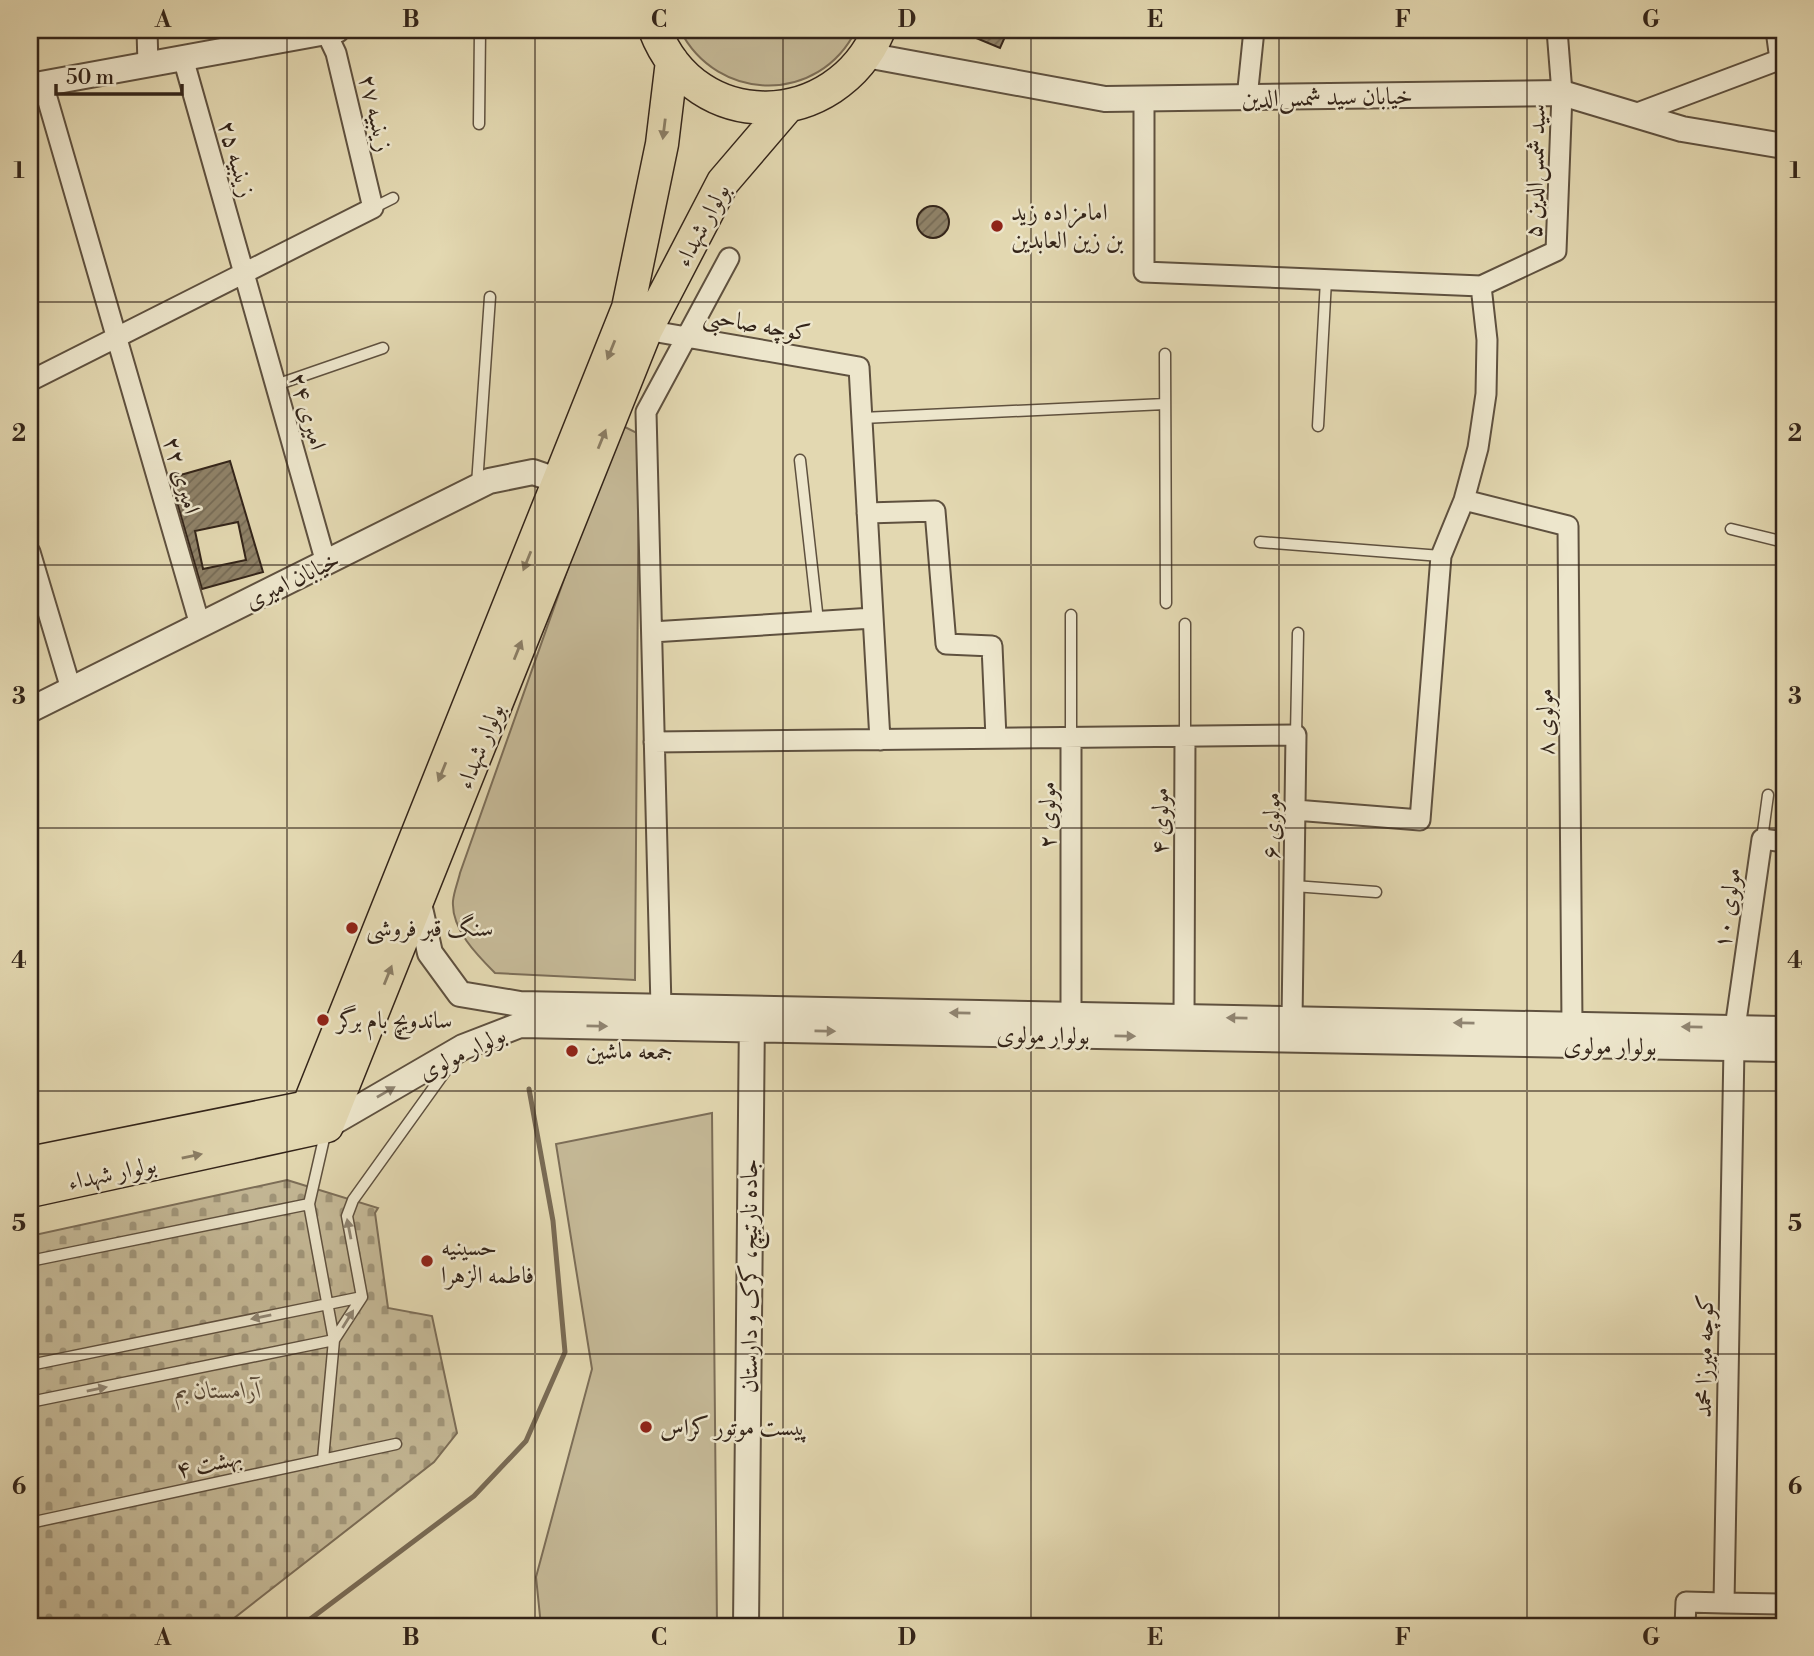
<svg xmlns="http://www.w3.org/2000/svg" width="1814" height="1656" viewBox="0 0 1814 1656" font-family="'Libre Bodoni',Amiri,serif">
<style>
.cemetery{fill:url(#cemetery-stones);stroke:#7c6e58;stroke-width:2}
.green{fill:#c5b997;stroke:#7c6e58;stroke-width:2}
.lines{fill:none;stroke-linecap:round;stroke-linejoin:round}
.stream{stroke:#796b55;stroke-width:5}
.building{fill:url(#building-hatch);stroke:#332419;stroke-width:2;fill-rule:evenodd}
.service-casing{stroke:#5f513f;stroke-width:13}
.minor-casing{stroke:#5f513f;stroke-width:23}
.tertiary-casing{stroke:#5f513f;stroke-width:28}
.primary-casing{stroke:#332419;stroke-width:35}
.service{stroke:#ede6cc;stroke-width:10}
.minor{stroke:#ede6cc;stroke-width:19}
.tertiary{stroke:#ede6cc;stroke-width:24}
.primary{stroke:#e3d8b1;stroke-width:32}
.oneway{fill:#8b7e65}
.oneway2{fill:#908572}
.grid{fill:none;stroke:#332419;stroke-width:2;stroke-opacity:0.55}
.poi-dot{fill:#8f2418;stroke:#ede6cc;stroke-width:2.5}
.labels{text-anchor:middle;stroke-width:5;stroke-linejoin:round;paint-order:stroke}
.street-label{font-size:24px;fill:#332419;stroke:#ede6cc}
.poi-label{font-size:24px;fill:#332419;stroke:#ede6cc;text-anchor:start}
.park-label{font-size:24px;font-style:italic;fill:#584938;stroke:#ede6cc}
.neatline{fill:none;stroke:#332419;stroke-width:2.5}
.grid-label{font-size:23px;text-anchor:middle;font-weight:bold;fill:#332419}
</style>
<defs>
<pattern id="cemetery-stones" width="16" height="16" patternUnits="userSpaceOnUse" patternTransform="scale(1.75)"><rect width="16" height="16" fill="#c5b997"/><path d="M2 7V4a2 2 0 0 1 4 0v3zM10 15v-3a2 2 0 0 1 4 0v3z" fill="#a1967a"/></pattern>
<pattern id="building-hatch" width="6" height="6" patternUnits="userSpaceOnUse" patternTransform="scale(1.75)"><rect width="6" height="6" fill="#8f8268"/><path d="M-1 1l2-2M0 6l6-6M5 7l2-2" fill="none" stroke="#756a55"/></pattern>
</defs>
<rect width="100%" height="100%" fill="#e3d8b1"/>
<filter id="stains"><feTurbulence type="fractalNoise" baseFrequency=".00286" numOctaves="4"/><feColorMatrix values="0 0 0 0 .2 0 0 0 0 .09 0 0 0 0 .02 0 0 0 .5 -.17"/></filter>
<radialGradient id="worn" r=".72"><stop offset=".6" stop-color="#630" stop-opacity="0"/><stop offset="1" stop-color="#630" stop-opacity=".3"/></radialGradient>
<!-- cemetery -->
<path class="cemetery" d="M287,1180L378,1208L375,1213L388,1308L432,1316L457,1433L434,1462L224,1626H30V1236Z"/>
<!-- green -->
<path class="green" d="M680,30H856C819,105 717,103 680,30Z
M619,424L639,434L635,980L495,973C477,955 451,929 453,901C454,891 458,882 460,873Z
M712,1113L717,1626H541L536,1577L592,1369L556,1144Z"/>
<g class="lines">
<!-- stream -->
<path class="stream" d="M301,1626L474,1496L526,1441L565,1352L553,1221L529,1089"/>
</g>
<!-- building -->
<path class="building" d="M957,30H1008L1000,48Z
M917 222a16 16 0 1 1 32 0a16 16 0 1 1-32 0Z
M230,461L263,572L202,589L170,478ZM238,522L246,560L203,569L195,531Z"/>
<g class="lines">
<!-- service casing -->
<g class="service-casing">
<path id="service" d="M479,124L480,30
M373,208L393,198
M1165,354L1166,603
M276,385L383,348
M862,418L1165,404
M1318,426L1326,280
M800,460L818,621
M477,484L490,297
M1731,529L1784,542
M1260,542L1441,556
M1071,615V738
M1296,735L1298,633
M1185,736V624
M1762,839L1768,795
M1294,886L1376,892
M30,1261L309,1204
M362,1297L347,1216L353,1200L452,1062
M30,1365L328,1304L362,1297L334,1340L309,1204L326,1130
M30,1402L334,1340L323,1459
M30,1523L396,1444"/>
</g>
<!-- minor casing -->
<g class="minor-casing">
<path id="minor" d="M147,30L148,65
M1776,30L1780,60
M183,58L326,563
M43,84L200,625
M1247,98L1254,30
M1144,99V272L1481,286L1556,251L1562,93L1557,30
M1635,114L1784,58
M646,330L859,367L880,740
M30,381L373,208L336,53L325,30
M1464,500L1568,526L1572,1025
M867,513L935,511L946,644L992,646L996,738
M30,552L71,689
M652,632L873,618
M654,742L1296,735L1292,1020
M1295,810L1420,820L1441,556L1464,500L1478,448L1486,394L1487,340L1481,286
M661,1007L646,412L729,258
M1071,1015V738
M1184,1017L1185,736
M1735,1028L1762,839L1784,842
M1724,1603L1784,1604
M1685,1626L1686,1602L1724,1603L1734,1048"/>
</g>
<!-- tertiary casing -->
<g class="tertiary-casing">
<path id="tertiary" d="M866,55L1105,99L1562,93L1682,129L1784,146
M30,86L337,30
M30,710L489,481L533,472L559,481
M418,899L430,953L460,994L520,1004L1784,1029
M327,1126L463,1047L520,1025L1784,1049
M746,1626L752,1013"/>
</g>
<!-- primary casing -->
<g class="primary-casing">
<path id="primary" d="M655,30C696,136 836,131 879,30
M30,1163L308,1107L628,308L662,144L672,61
M30,1191L327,1126L646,330L723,182L788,106"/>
</g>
<!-- service -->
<use href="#service" class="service"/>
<!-- minor -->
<use href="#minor" class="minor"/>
<!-- tertiary -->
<use href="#tertiary" class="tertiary"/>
<!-- primary -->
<use href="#primary" class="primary"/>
</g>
<!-- one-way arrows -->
<defs><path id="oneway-solid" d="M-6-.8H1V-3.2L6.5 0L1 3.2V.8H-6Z" transform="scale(1.75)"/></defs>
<g class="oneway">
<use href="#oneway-solid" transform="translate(664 129) rotate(97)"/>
<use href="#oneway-solid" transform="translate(611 350) rotate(112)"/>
<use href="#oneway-solid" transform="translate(602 439) rotate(-68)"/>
<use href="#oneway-solid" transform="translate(527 561) rotate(112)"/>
<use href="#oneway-solid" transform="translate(518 650) rotate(-68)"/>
<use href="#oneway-solid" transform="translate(442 772) rotate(112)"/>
<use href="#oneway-solid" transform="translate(388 975) rotate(-68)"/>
<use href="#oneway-solid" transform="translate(192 1156) rotate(-12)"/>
</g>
<g class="oneway2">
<use href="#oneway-solid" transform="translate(960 1013) rotate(-179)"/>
<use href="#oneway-solid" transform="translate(1237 1018) rotate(-179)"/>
<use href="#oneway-solid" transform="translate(1464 1023) rotate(-179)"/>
<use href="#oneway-solid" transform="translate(597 1026) rotate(1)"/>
<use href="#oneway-solid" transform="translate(1692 1027) rotate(-179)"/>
<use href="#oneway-solid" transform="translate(825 1031) rotate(1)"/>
<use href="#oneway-solid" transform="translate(1125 1036) rotate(1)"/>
<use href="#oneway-solid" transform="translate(386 1092) rotate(-30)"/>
<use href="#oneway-solid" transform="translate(349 1229) rotate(-101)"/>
<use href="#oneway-solid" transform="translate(261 1317) rotate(168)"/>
<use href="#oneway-solid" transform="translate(348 1319) rotate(-58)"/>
<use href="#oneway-solid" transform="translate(97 1389) rotate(-12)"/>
</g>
<!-- grid -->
<path class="grid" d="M287,30V1626M535,30V1626M783,30V1626M1031,30V1626M1279,30V1626M1527,30V1626M30,302H1784M30,565H1784M30,828H1784M30,1091H1784M30,1354H1784"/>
<!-- markers -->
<g class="poi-dot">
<circle cx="997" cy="226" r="7"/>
<circle cx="352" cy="928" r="7"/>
<circle cx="323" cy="1020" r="7"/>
<circle cx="572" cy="1051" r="7"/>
<circle cx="427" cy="1261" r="7"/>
<circle cx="646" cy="1427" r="7"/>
</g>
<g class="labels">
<!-- street labels -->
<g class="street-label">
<text transform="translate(1327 97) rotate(-1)" y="8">خیابان سید شمس‌الدین</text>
<text transform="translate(376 113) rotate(77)" y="8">زینبیه ۲۷</text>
<text transform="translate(237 159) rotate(74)" y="8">زینبیه ۲۵</text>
<text transform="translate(1535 171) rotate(-88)" y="8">سید شمس‌الدین ۵</text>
<text transform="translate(702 225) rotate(-62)" y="8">بولوار شهداء</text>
<text transform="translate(757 324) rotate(10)" y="8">کوچه صاحبی</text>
<text transform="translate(308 411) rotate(74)" y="8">امیری ۲۴</text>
<text transform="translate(182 475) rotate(74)" y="8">امیری ۲۲</text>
<text transform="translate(292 580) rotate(-26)" y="8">خیابان امیری</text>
<text transform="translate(1545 722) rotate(-91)" y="8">مولوی ۸</text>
<text transform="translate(480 746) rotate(-68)" y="8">بولوار شهداء</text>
<text transform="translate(1047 815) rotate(-90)" y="8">مولوی ۲</text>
<text transform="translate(1160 821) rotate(-90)" y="8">مولوی ۴</text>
<text transform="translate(1271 826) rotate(-89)" y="8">مولوی ۶</text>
<text transform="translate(1727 908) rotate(-82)" y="8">مولوی ۱۰</text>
<text transform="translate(1043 1035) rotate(1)" y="8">بولوار مولوی</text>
<text transform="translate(1610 1046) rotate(1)" y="8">بولوار مولوی</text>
<text transform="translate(462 1053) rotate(-26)" y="8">بولوار مولوی</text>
<text transform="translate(112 1173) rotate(-12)" y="8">بولوار شهداء</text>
<text transform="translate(749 1276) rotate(-90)" y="8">جاده نارتیچ، کرک و دارستان</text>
<text transform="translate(1704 1356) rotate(-89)" y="8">کوچه میرزا محمد</text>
<text transform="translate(209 1463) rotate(-12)" y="8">بهشت ۴</text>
</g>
<!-- poi labels -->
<g class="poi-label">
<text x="1011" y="220">امامزاده زید<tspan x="1011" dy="28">بن زین العابدین</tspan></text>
<text x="366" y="936">سنگ قبر فروشی</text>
<text x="337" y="1028">ساندویچ بام برگر</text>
<text x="586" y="1059">جمعه ماشین</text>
<text x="441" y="1255">حسینیه<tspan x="441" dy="28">فاطمه الزهرا</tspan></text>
<text x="660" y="1435">پیست موتور کراس</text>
</g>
<!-- park labels -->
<g class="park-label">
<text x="218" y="1398">آرامستان بم</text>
</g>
</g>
<!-- margin -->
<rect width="1814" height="1656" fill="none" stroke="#e3d8b1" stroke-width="77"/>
<!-- scale -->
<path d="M56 84v10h126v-10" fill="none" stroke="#332419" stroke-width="3.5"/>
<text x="66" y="84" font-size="21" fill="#332419" stroke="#ede6cc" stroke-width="5" paint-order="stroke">50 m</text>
<rect x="38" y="38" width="1738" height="1580" class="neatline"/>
<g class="grid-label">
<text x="163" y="27">A</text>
<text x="411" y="27">B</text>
<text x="659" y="27">C</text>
<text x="907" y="27">D</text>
<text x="1155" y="27">E</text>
<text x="1403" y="27">F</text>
<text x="1651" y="27">G</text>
<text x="19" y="178">1</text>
<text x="1795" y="178">1</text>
<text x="19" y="441">2</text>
<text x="1795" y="441">2</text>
<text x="19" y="704">3</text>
<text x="1795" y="704">3</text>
<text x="19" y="968">4</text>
<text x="1795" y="968">4</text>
<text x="19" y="1231">5</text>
<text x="1795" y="1231">5</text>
<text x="19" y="1494">6</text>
<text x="1795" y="1494">6</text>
<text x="163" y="1645">A</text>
<text x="411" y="1645">B</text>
<text x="659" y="1645">C</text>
<text x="907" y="1645">D</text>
<text x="1155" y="1645">E</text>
<text x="1403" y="1645">F</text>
<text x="1651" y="1645">G</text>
</g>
<rect width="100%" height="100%" filter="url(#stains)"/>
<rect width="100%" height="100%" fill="url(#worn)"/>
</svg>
